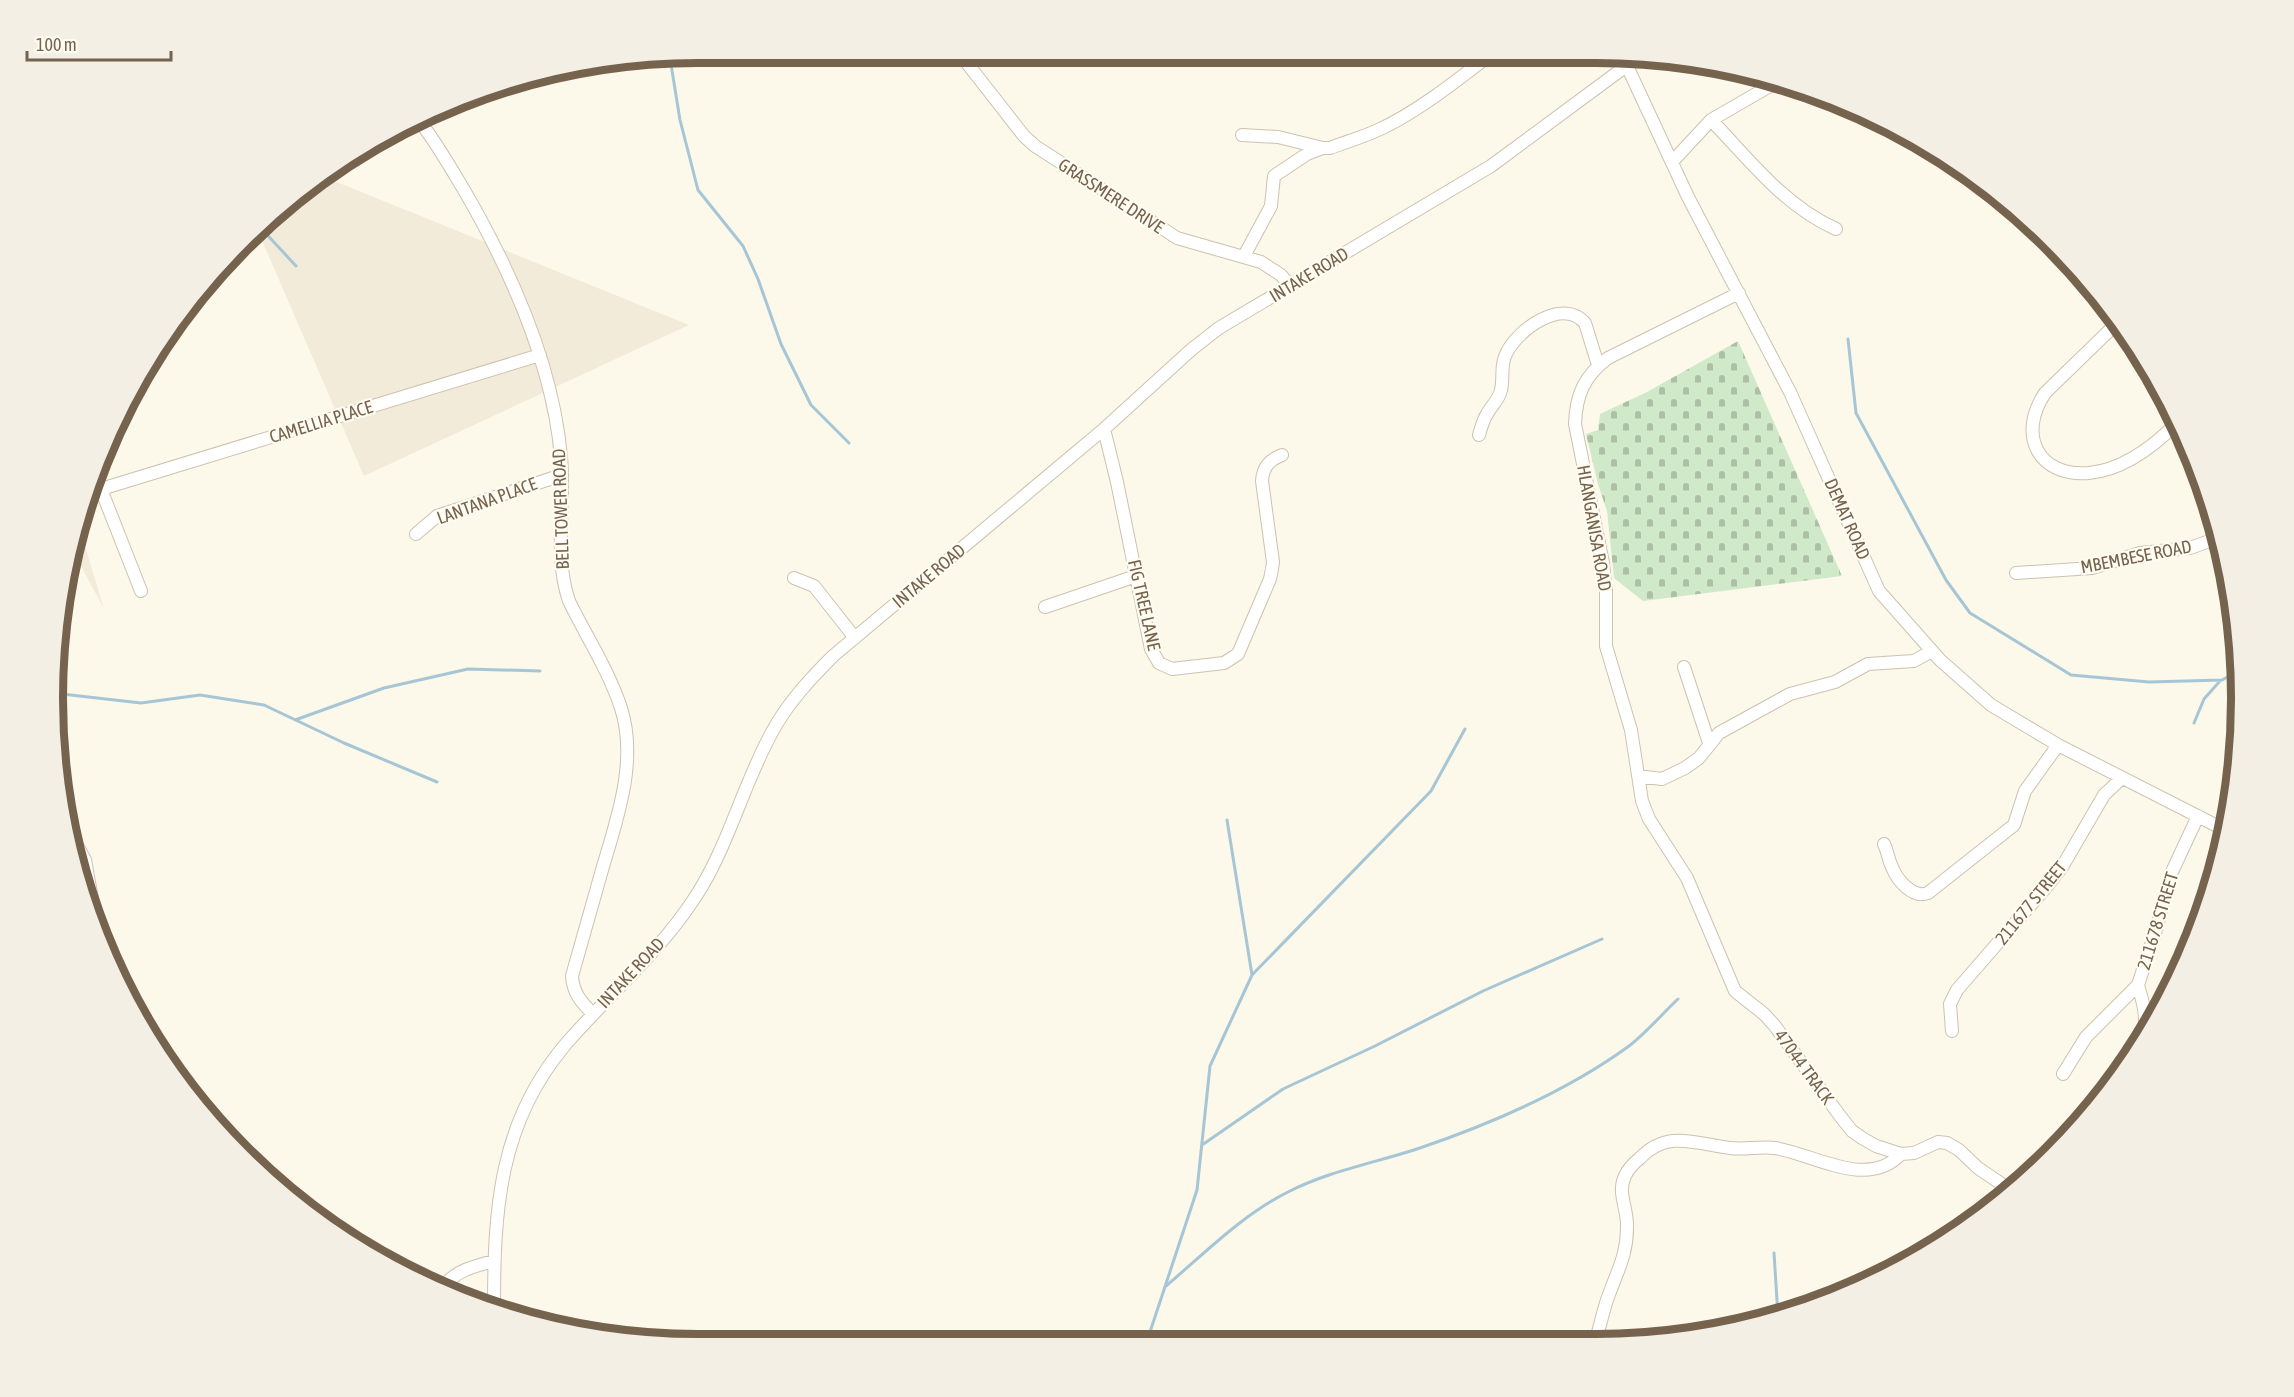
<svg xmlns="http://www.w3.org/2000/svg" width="2294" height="1397" viewBox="0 0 2294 1397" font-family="'Asap Condensed',sans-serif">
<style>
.residential{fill:#f3ebd9}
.cemetery{fill:url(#cemetery-stones)}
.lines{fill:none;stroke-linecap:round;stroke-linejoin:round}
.stream{stroke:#a6c6d6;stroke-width:3}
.minor-casing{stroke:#cdc2b0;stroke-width:14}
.minor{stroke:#fff;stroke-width:12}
.labels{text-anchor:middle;stroke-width:4.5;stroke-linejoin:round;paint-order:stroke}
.street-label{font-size:18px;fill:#76634e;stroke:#fefbf1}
.rim{fill:none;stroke:#76634e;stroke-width:8}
</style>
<defs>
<pattern id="cemetery-stones" width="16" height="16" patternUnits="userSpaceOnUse" patternTransform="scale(1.5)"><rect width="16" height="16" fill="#d0e9c9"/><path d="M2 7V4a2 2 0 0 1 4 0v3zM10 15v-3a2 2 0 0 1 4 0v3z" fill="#adc0a5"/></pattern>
</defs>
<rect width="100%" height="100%" fill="#fcf8ea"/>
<!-- residential -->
<path class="residential" d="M322,176L689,325L364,476L257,229L306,186Z
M78,526H79L104,609L73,551Z"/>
<!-- cemetery -->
<path class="cemetery" d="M1738,341L1842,576L1643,601L1614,578L1607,511L1598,484L1586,434L1598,430L1600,414L1647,392Z"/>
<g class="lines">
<!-- stream -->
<path class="stream" d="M670,58L680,120L698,190L743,246L758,279L781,344L811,405L849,443
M259,226L296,266
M1848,339L1856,413L1946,580L1970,613L2071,675L2149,682L2222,680L2238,671
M53,693L141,703L200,695L264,705L344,743L437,782
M295,720L384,688L468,669L540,671
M2194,723L2204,699L2220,681
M1227,820L1252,975
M1202,1145L1283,1089L1375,1046L1483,991L1602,939
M1774,1253L1778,1316
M1166,1286C1205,1253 1242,1215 1288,1192C1329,1171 1374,1163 1417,1149C1491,1124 1566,1092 1629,1046C1646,1033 1662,1014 1678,999
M1147,1341L1197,1190L1210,1066L1252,975L1431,791L1465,729"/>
<!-- minor casing -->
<g class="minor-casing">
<path id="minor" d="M963,58L1024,136L1035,146L1177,238L1261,262L1281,275L1291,287
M1627,66L1688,197L1790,392L1879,591L1940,660L1991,705L2058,745L2225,830
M417,118C435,140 449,165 464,190C510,269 553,365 561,457C566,505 553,554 569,601C586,636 609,671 621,708C638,761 617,819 602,870C592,905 582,940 572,976C573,993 581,1002 593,1014
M1711,120C1750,160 1784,206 1836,229
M1242,135L1278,137L1323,148H1330C1346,142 1363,137 1378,130C1414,114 1455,82 1486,58
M1672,162L1711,120L1775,83
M1244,256L1271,206L1274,176L1307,154L1323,148
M1739,293L1608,358C1584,376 1576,395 1575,424L1603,563L1606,591V646L1631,730L1642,801L1649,819L1687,878L1735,991L1764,1014L1775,1026L1840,1116L1852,1131L1862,1138L1876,1146L1901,1154L1914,1153L1938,1142L1947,1143L1959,1150L1978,1168L2012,1191
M2117,323L2045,393C2017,435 2038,477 2089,473C2122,470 2154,446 2177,423
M1104,429L1117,482L1151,649L1159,663L1172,669L1224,663L1238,654L1270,579L1272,569L1273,562L1262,481C1263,467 1269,460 1282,455
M1479,435C1481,428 1483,420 1487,414C1491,406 1499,400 1501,390C1504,378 1500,365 1506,354C1517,330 1562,297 1585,323L1598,365
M95,474L141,591
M101,489L540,355
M416,534L437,516L562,475
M2016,573L2092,568L2140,553L2190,548L2218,538
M794,578L814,586L855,638
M1045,607L1136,576
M1684,667L1709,743
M1638,776L1662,779L1685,768L1699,758L1719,733L1790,694L1835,682L1868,664L1914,661L1932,651
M69,831L85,860L97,926
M1884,844C1888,852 1888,859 1892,867C1897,880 1913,899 1928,893L2014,825L2025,791L2058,745
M2138,985C2143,1002 2147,1016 2144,1033
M1952,1031L1950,1004L1957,990L2048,885L2062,867L2104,795L2122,778
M2063,1074L2086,1037L2138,985L2156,930L2170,876L2198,816
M441,1290C453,1271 474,1266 494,1261
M494,1307C494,1210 499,1123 565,1045C607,996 658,954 694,899C728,848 742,787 771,734C786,705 809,680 833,656L1104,429L1192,349L1219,328L1491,166L1637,58
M1595,1343C1599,1330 1602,1316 1606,1303C1615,1275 1628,1256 1627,1225C1627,1207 1617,1192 1625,1176C1628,1169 1634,1163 1640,1158C1668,1129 1696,1144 1730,1148C1745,1150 1760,1146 1775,1148C1814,1154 1867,1190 1901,1154"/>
</g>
<!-- minor -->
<use href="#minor" class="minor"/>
</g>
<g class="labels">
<!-- street labels -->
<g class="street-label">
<text transform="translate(1111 196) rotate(33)" y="6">GRASSMERE DRIVE</text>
<text transform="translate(1309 275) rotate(-31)" y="6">INTAKE ROAD</text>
<text transform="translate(321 422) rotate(-17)" y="6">CAMELLIA PLACE</text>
<text transform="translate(487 501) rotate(-20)" y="6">LANTANA PLACE</text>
<text transform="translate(561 509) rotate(-92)" y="6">BELL TOWER ROAD</text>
<text transform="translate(1847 519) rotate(66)" y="6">DEMAT ROAD</text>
<text transform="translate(1594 528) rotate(80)" y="6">HLANGANISA ROAD</text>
<text transform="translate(2136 557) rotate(-11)" y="6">MBEMBESE ROAD</text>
<text transform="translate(929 576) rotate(-40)" y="6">INTAKE ROAD</text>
<text transform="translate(1144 605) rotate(77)" y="6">FIG TREE LANE</text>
<text transform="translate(2031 903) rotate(-51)" y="6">211677 STREET</text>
<text transform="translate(2158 921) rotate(-73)" y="6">211678 STREET</text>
<text transform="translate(631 973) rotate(-47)" y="6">INTAKE ROAD</text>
<text transform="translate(1804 1067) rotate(54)" y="6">47044 TRACK</text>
</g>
</g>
<!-- crop -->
<path d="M0 0H2294V1397H0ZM698 63H1596A635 635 0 0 1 2231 698V699A635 635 0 0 1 1596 1334H698A635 635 0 0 1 63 699V698A635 635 0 0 1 698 63Z" fill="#f3efe4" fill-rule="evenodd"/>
<path class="rim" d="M698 63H1596A635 635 0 0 1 2231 698V699A635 635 0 0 1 1596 1334H698A635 635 0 0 1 63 699V698A635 635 0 0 1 698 63Z"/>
<!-- scale -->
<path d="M27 51v9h144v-9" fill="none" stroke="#76634e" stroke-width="3"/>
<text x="36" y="51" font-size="18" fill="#76634e" stroke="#fefbf1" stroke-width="4.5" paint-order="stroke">100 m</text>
</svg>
